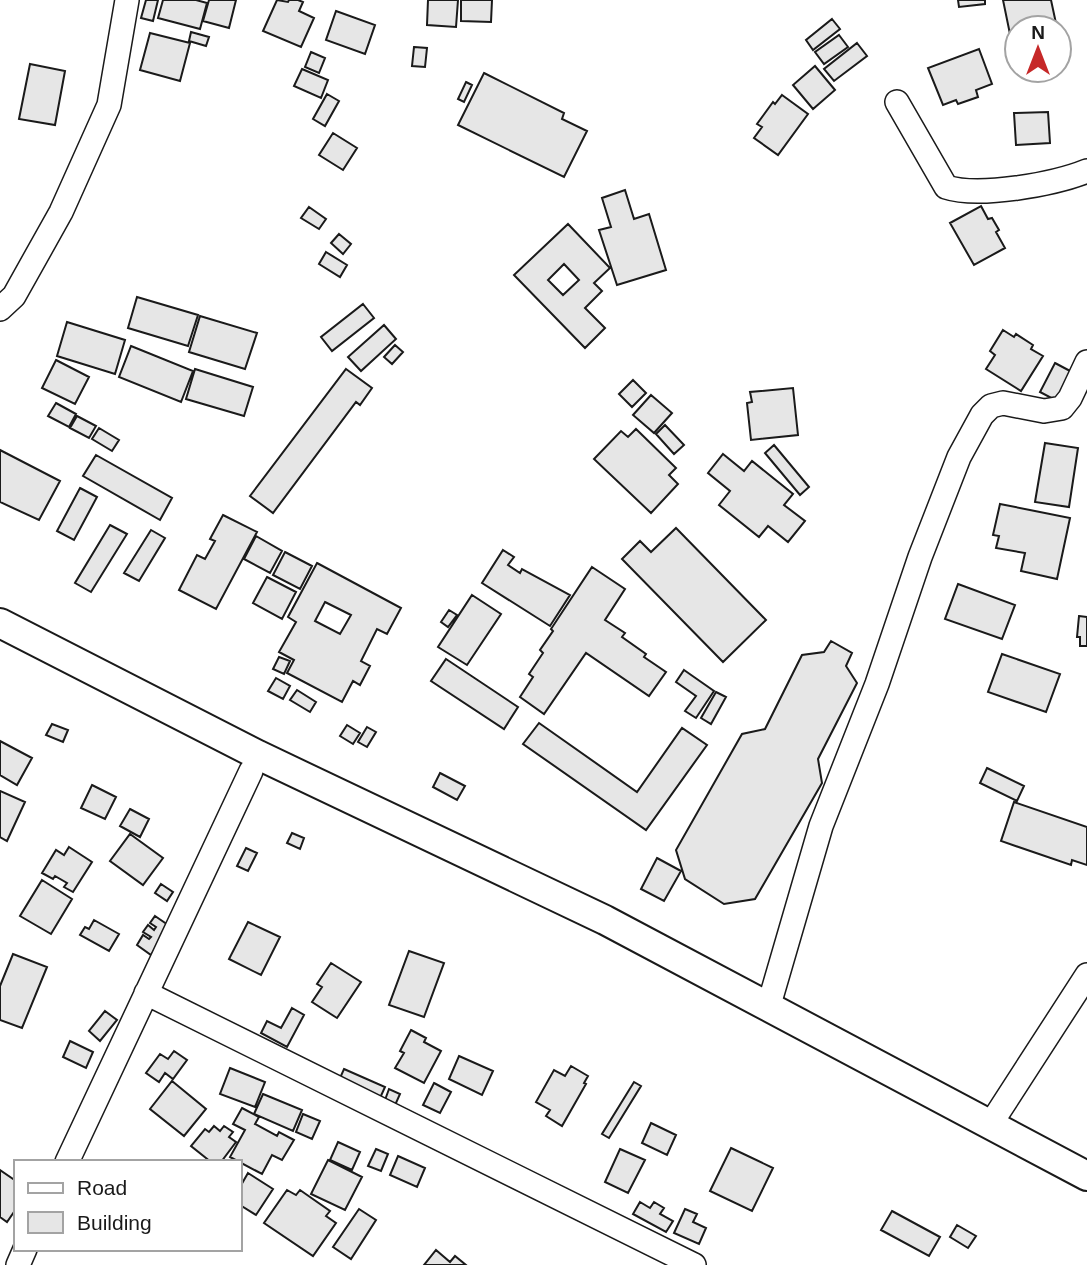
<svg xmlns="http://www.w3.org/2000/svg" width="1087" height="1265" viewBox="0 0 1087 1265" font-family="Helvetica,sans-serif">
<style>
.building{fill:#e6e6e6;stroke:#1a1a1a;stroke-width:2;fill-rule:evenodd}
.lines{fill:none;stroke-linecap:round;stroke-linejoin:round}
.minor-casing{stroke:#1a1a1a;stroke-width:26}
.major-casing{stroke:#1a1a1a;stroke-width:32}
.minor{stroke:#fff;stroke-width:23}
.major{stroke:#fff;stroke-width:28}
</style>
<rect width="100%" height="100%" fill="#fff"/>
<!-- building -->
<path class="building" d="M146,0H158L153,21L141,18Z
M163,0H196L207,3L200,29L158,18Z
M209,0H236L229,28L203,21Z
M277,0L288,2L289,0H298L303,2L299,11L314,18L301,47L263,31Z
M428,0H458L456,27L427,25Z
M461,0H492L491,22L461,21Z
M958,0H985V4L959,7Z
M1003,0H1051L1057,28H1017V37L1011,39Z
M336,11L375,25L365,54L326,40Z
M832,19L840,29L813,50L806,40Z
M191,32L209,37L206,46L189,41Z
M150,33L190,43L180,81L140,70Z
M839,35L848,47L824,64L815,52Z
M857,43L867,56L834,81L824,69Z
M414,47L427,48L425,67L412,66Z
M979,49L992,84L976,90L978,97L958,104L956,100L943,105L928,68Z
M311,52L325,58L319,73L305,67Z
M30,64L65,71L55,125L19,119Z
M815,66L835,90L813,109L793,85Z
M302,69L328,80L321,98L294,86Z
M484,73L564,113L562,119L587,131L564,177L458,125Z
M466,82L472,85L464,102L458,99Z
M327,94L339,101L325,126L313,119Z
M782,95L808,114L778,155L754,138L762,127L757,124L773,102L775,104Z
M1048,112L1050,143L1016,145L1014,113Z
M333,133L357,148L343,170L319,155Z
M625,190L634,219L649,214L666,270L617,285L599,230L611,227L602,198Z
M981,206L988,219L992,218L999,230L996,232L1005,248L974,265L950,223Z
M309,207L326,219L319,229L301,218Z
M568,224L610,268L594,283L602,291L585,308L605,328L585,348L514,275ZM564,264L579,280L563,295L548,280Z
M339,234L351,244L343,254L331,243Z
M326,252L347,265L340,277L319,264Z
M137,297L198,315L188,346L128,328Z
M363,304L374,318L332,351L321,337Z
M200,316L257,333L245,369L189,352Z
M67,322L125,340L115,374L57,356Z
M384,325L396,339L361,371L348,357Z
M1003,330L1014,337L1016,334L1033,345L1031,349L1043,356L1021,391L986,369L995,355L990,351Z
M395,345L403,352L392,364L384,357Z
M131,346L193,371L181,402L119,377Z
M56,360L89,377L75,404L42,388Z
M1055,363L1072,372L1057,401L1040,392Z
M195,369L253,387L244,416L186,399Z
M346,369L372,388L360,405L356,402L273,513L250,496Z
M633,380L646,393L632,407L619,394Z
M793,388L798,435L751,440L747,403L752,402L750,392Z
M651,395L672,413L654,433L633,415Z
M56,403L76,414L69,427L48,416Z
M77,416L96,426L89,438L70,428Z
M665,425L684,445L674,454L656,434Z
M99,428L119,440L112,451L92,439Z
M636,429L676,468L669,475L678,484L651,513L594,459L621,431L628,437Z
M1045,443L1078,448L1069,507L1035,502Z
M774,445L809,487L800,495L765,453Z
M0,450L60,481L39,520L0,502Z
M723,454L744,471L752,461L793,494L784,505L805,521L788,542L768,526L759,537L719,505L730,491L708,473Z
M96,455L172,498L160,520L83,476Z
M80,488L97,497L74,540L57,531Z
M1000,504L1070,518L1057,579L1021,571L1025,553L996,548L999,536L993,535Z
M223,515L257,532L216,609L179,590L197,555L205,559L215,541L210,539Z
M110,525L127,534L91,592L75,583Z
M676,528L766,620L723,662L622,559L640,541L651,552Z
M151,530L165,538L139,581L124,573Z
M256,536L282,551L270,573L244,559Z
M503,550L514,557L508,565L520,573L522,569L570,595L550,626L482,583Z
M285,552L312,566L300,589L273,575Z
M317,563L401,608L387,634L377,629L361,661L370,666L360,685L353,681L342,702L287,673L294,660L279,652L296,622L288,617ZM325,602L351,615L340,634L315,621Z
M592,567L625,589L605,620L625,633L622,637L646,654L644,657L666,672L649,696L586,653L544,714L520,697L533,677L529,674L543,653L540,650L553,631L551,629Z
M267,577L296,592L282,619L253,603Z
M958,584L1015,605L1002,639L945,619Z
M472,595L501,614L467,665L438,647Z
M449,610L457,615L448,627L441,622Z
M1079,616L1087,617V646H1080V637H1077Z
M831,641L852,653L846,666L857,683L818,759L822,783L755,899L724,904L685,879L676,850L742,734L765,729L802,655L824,652Z
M1002,654L1060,674L1046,712L988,692Z
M279,657L290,661L284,674L273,669Z
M446,659L518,707L504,729L431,681Z
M684,670L714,691L696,718L685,711L696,696L676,682Z
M276,678L290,686L283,699L268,691Z
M297,690L316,702L310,712L290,700Z
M716,692L726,697L711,724L701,718Z
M539,723L637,792L682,728L707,745L646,830L523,744Z
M52,724L68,730L63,742L46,735Z
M347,725L360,733L353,744L340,736Z
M367,727L376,732L367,747L358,742Z
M0,741L32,758L17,785L0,775Z
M987,768L1024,786L1017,801L980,783Z
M440,773L465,786L457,800L433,787Z
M92,785L116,797L105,819L81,808Z
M0,791L25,802L7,841L0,837Z
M1014,802L1087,827V865L1072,860L1071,865L1001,841Z
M130,809L149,819L140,837L120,826Z
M292,833L304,838L300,849L287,843Z
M130,834L163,858L143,885L110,861Z
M69,847L92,862L73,892L64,887L67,883L55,876L53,879L42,873L56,850L64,855Z
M246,848L257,853L248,871L237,866Z
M657,858L681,871L664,901L641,889Z
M42,880L72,899L51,934L20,916Z
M161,884L173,892L167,901L155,893Z
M155,916L171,927L151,955L137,945L143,935L149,939L151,937L143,932L148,925L154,930L156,927L150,923Z
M94,920L119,934L109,951L80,935L85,927L89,929Z
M248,922L280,937L261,975L229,959Z
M409,951L444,963L424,1017L389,1005Z
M13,954L47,967L22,1028L0,1020V986Z
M331,963L361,982L337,1018L312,1002L322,987L317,984Z
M292,1008L304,1015L287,1047L261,1033L267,1021L281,1028Z
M105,1011L117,1020L100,1041L89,1031Z
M411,1030L426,1038L424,1042L441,1051L424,1083L395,1068L404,1053L400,1051Z
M70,1041L93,1052L86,1068L63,1057Z
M174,1051L187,1060L173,1079L165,1073L159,1082L146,1073L160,1054L168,1059Z
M459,1056L493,1071L482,1095L449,1079Z
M571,1066L588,1076L584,1083L586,1084L562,1126L546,1116L550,1110L536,1102L554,1070L565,1076Z
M230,1068L265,1082L255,1107L220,1094Z
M344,1069L385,1087L380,1098L385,1100L389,1089L400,1094L392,1112L336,1087Z
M172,1081L206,1109L184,1136L150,1109Z
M634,1082L641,1086L609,1138L602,1134Z
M434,1083L451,1092L440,1113L423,1105Z
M263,1094L302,1110L293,1131L254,1114Z
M242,1108L259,1117L255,1124L277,1136L279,1132L294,1140L282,1160L272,1155L262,1174L230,1157L245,1130L233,1124Z
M303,1114L320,1121L312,1139L296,1132Z
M651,1123L676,1135L667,1155L642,1143Z
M214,1126L220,1131L224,1126L233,1132L229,1137L236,1142L221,1162H211L191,1146L205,1129L209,1132Z
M338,1142L360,1152L352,1170L330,1160Z
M731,1148L773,1168L752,1211L710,1191Z
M376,1149L388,1154L381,1171L368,1166Z
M620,1149L645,1160L628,1193L605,1182Z
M398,1156L425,1168L417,1187L390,1175Z
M328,1160L362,1177L345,1210L311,1194Z
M0,1170L16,1181V1209L7,1222L0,1217Z
M248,1173L273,1189L256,1215L240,1205V1187Z
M287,1190L296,1195L300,1190L330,1211L326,1216L336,1223L313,1256L264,1223Z
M640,1202L650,1208L654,1202L664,1208L660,1214L673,1221L666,1232L633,1214Z
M359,1209L376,1220L351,1259L333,1247Z
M685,1209L697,1214L693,1222L706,1228L699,1244L674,1233Z
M892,1211L940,1237L929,1256L881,1230Z
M957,1225L976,1236L968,1248L950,1237Z
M436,1250L450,1262L455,1256L466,1265H424Z"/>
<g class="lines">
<!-- minor casing -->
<g class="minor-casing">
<path id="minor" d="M897,102L946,187C979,198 1055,184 1087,171
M0,309L14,296L61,212L109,105L127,0
M146,993L694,1265
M768,1008L821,826L877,684L920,557L959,457L982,415L991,406L1003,403L1044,411L1062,408L1070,398L1087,362
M990,1125L1087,975
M67,1162L251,771
M18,1265L25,1249"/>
</g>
<!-- major casing -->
<g class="major-casing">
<path id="major" d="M0,623L258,755L605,920L1087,1176"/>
</g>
<!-- minor -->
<use href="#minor" class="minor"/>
<!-- major -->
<use href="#major" class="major"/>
</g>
<!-- legend -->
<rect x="14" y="1160" width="228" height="91" fill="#ffffff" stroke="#a3a3a3" stroke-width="2"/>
<rect x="28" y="1183" width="35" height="10" fill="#ffffff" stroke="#a3a3a3" stroke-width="2"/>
<text x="77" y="1195" font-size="21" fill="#1a1a1a">Road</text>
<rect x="28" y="1212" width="35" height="21" fill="#e6e6e6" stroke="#a3a3a3" stroke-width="2"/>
<text x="77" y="1230" font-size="21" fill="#1a1a1a">Building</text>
<!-- north arrow -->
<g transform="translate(1038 49)"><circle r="33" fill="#ffffff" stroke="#a3a3a3" stroke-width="2"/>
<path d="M0-5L12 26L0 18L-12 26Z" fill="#c62828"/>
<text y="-10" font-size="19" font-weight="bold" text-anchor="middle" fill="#1a1a1a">N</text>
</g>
</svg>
